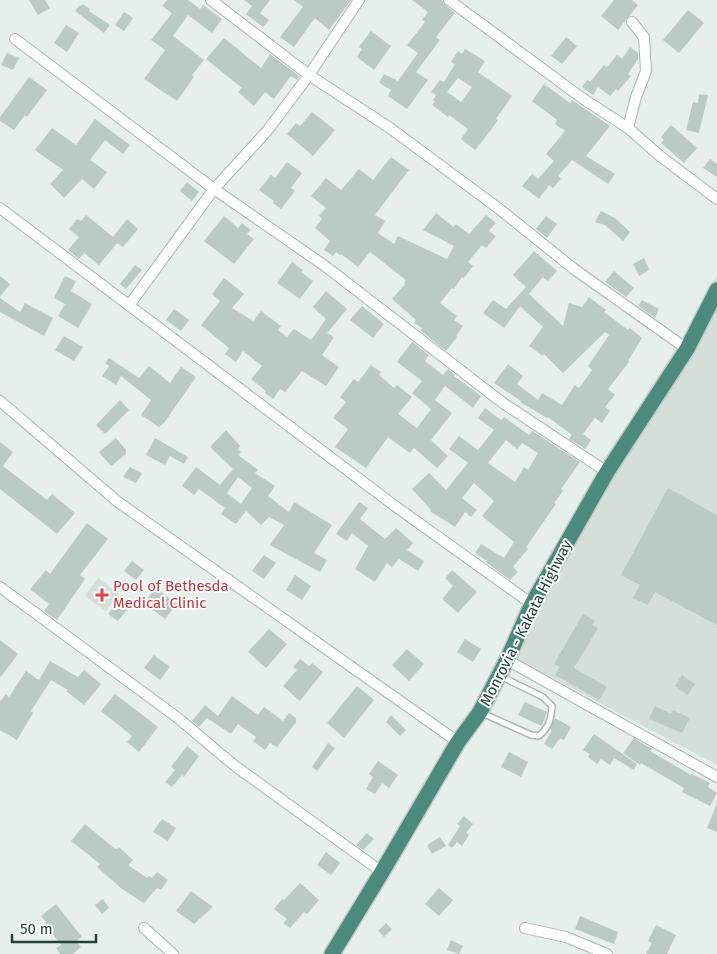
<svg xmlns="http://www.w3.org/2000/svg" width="717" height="954" viewBox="0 0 717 954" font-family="'Fira Sans',sans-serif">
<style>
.built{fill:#d4dfda}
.building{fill:#bbcac4;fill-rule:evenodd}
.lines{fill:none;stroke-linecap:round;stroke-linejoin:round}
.service-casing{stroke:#a8b8b2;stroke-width:8}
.minor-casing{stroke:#a8b8b2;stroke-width:12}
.trunk-casing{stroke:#c2cac8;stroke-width:18}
.service{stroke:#fff;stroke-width:5}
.minor{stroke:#fff;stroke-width:10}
.trunk{stroke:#4c8a7c;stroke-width:15}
.health-dot{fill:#e0444e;stroke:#f7fbf9;stroke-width:2}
.labels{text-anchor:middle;stroke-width:4;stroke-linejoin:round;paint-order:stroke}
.health-label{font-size:15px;fill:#be3a42;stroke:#f7fbf9;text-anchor:start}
.street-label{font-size:15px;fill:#24423a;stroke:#f7fbf9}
</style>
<rect width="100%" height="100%" fill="#e6efeb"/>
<!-- built -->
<path class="built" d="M717,275V765L513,657Z
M98,578L119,594L106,611L85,596Z"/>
<!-- building -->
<path class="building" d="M29,0H45L50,8L38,15Z
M167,0H188L200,9L203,5L222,19L212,33L188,15L173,36L204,60L192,75L194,77L177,101L144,79L165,50L151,40L172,13L162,6Z
M244,0H270L260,13L269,20L263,27L246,14L252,6Z
M294,0H351L329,30L315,18L294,47L280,37L303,7Z
M412,0H442L445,5L455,13L436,37L440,40L416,72L428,80L407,109L388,96L391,90L379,83L384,74L398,81L418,53L407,45L425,22L422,20L428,12Z
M614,0H632L638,5L618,30L601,16Z
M83,4L90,9L89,11L110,25L104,33L75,11L80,5L81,6Z
M688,10L704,23L679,53L663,40Z
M124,12L133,18L124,31L115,25Z
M66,25L79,33L67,52L54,43Z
M371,31L391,46L374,70L357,57L362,49L359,47Z
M566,37L577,46L562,64L551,56Z
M224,38L261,68L270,54L299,76L297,80L291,76L274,99L265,92L254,106L238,92L242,88L206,59Z
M630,47L638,53V59L628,74L631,76L618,91L616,89L610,96L598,87L593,95L582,87L587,80L590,82L604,65L607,67L617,55L622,59Z
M465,49L485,61L478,72L512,96L496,119L498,120L491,130L475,150L461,139L468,129L449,115L448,117L432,105L435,101L433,100L436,95L431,92L440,80L444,82L455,64L451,62L458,51L462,54ZM458,78L472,87L461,102L447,92Z
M7,53L19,58L13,70L1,65Z
M29,77L47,90L27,117L25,115L14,130L0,121V117Z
M544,84L570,103L572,100L610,126L586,156L615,174L608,184L572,160L558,176L561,179L553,188L549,185L539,199L522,186L532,174L538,179L554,161L546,154L565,131L555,124L557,120L532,101Z
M699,94L708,95L699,133L686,130L693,102L698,103Z
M312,112L335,130L313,156L287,134L296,123L300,126Z
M95,119L130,145L123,154L105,140L90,160L107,172L94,189L82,179L64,198L50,184L63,170L35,150L52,128L76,145Z
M671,125L697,148L684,163L661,143L664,140L661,137Z
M391,157L409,170L375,215L385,221L378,233L394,244L398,236L447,259L454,246L423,230L436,213L453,227L456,224L469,234L486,215L496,223L489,231L496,236L486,248L482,245L468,262L473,266L464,278L462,277L454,289L452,288L440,303L457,316L454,320L463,326L456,336L457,337L446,351L421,331L422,328L414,323L416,320L392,299L405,284L404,283L406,280L370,252L358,267L341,254L340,255L336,252L333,256L324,250L330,241L315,228L322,219L319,216L326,208L311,196L326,178L341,190L359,169L373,180Z
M710,159L717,164V177L703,168Z
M287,162L302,173L291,188L295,191L281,209L273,203L274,201L259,190L271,175L275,178Z
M187,182L199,192L192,201L180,191Z
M601,211L615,218L630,232L623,241L605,225L595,222Z
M86,215L113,237L127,219L138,229L123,247L117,243L99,265L84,253L79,259L68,250L79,237L69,229L77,219L81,221Z
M224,216L238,228L242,223L251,230L247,234L254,239L234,264L204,241Z
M546,216L557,224L547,238L536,229Z
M534,251L557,271L548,281L543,277L529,294L563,326L569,303L582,307L589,297L606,310L604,312L628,330L630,328L642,338L628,361L629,362L608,389L615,395L605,407L610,411L602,423L595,418L583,434L591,440L585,449L569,439L572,435L548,417L547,418L520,402L521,401L494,383L508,364L523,376L517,384L538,400L542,393L562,405L575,385L579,388L592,370L588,366L609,335L605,332L563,373L544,354L543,356L529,346L543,327L520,306L504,328L483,313L493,300L506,309L526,287L513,275Z
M644,258L649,269L646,272L639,276L633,264Z
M292,262L303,270L301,272L313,281L300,299L277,283Z
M135,265L142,270L126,289L120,284Z
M614,271L634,288L626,297L605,282Z
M0,276L10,284L0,297Z
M65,276L76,281L71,291L92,304L78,328L58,316L65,304L54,298Z
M224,278L244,294L232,308L253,321L261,311L281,326L278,330L287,337L294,329L311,340L326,319L313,307L326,291L347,309L327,333L334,337L322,355L339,367L326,386L302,371L285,392L280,389L273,399L265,393L266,391L251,379L262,366L243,351L236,362L225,354L229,348L201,325L220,301L212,294Z
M0,298L20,312L25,303L53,318L44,336L0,312Z
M642,300L659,309L655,318L638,306Z
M362,306L384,324L373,338L350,320Z
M174,309L189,320L181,331L166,320Z
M64,336L83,347L74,361L55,350Z
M412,342L429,355L425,361L443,375L448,369L455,375L454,376L481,396L473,408L445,386L435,400L452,413L431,440L448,456L437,468L414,448L410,453L388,437L366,468L335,447L348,429L333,418L346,402L340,397L354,379L358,382L371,365L381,372L379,375L394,388L397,385L412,397L398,414L417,428L431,409L412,393L422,381L397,362Z
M109,358L139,378L149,366L170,383L181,367L196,377L164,423L159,427L141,415L151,400L121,376L116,385L102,376L109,366L105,363Z
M120,400L129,410L105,434L96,425Z
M485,408L501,420L504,417L529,435L532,431L580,462L561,489L563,491L554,503L556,504L526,547L528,549L513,567L518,572L510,580L486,562L487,561L475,553L481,544L504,558L514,542L482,516L494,501L474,483L462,498L477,510L471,517L465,512L455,527L430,511L431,510L412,489L429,473L446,490L468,463L449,449L459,436L478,450L494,430L478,418ZM506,440L517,449L522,443L538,453L528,470L524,467L515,482L488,463Z
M226,430L240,446L238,449L241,452L238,455L258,470L255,473L275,486L268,496L289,512L294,502L332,525L314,553L327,560L320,572L270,545L284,525L269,517L261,525L246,511L236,524L221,514L225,508L199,489L194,495L182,486L196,467L220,485L233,469L210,447ZM238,477L252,488L241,504L227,493Z
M116,438L126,450V454L111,466L99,452Z
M155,438L188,457L184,464L170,456L165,465L146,455Z
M0,442L13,452L3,466L47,500L52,494L75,513L57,534L0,489Z
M130,467L142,473L136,483L123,477Z
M668,488L717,515V625L655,592L648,605L633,598L640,585L621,575Z
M359,502L368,508L360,519L385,539L396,528L413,543L407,550L424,561L418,571L399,559L392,567L387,563L375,582L355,569L368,546L352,533L347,541L336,534Z
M87,523L108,539L80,575L85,579L57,620L44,611L49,604L30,589L46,570L50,574Z
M264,555L276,563L264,579L252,571Z
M132,561L144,570L136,580L124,571Z
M452,570L477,592L458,613L442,599L453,586L445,578Z
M295,575L311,586L302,600L286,590Z
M156,588L177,604L165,619L144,603Z
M117,602L127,610L118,621L108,614Z
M583,614L595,621L592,625L598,628L574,668L607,687L599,700L555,675L560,667L554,664Z
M269,629L287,644L266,668L248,652Z
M465,639L481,649L473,662L457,652Z
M0,640L18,654L0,678Z
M407,649L424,664L409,681L392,665Z
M154,655L170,667L160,680L144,668Z
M300,659L309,666L312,663L323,672L300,701L283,686L297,670L293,667Z
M50,661L78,677L84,670L101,684L84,705L66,691L68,690L51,680L31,711L33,713L17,740L0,730V702L6,694L9,697L26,671L39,680Z
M682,675L695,684L688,695L675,686Z
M357,686L374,700L344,738L327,723Z
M115,694L158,727L139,752L127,742L132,736L101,711Z
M232,696L258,715L264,707L283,721L289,713L296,718V722L277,747L270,743L265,750L253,741L256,737L238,724L231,734L207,718L199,727L192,721L205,705L218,716Z
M525,702L547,712L542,726L518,715Z
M655,706L671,714L673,710L690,718L682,733L649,719Z
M391,715L406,730L400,736L386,722Z
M555,718L571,727L564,740L560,738L552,749L544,744L552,730L550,729Z
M594,734L637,764L634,770L614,758L610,765L601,759L597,764L588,757L590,754L583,750Z
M634,738L652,749L650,751L691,775L692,774L710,783L708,787L717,793L710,806L682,792L684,788L641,763L640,765L623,753Z
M328,743L335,748L317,771L312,767Z
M187,746L199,756L184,777L182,775L172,787L165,782L175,770L171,767Z
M509,752L528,762L521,777L501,767Z
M378,761L398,775L389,788L382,783L375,794L366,789L373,777L369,774Z
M717,803V832L707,828Z
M464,816L473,824L466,833L469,835L462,846L457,842L452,848L448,845L460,826L457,824Z
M162,819L176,828L168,841L153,832Z
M85,824L114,848L117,849L119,847L133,860L128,865L147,878L149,876L152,878L157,872L168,880L161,890L157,888L144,903L122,889L97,867L100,864L71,841Z
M367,833L374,839L363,850L356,845Z
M440,837L446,846L432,854L427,845Z
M326,852L340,863L331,875L317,865Z
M300,883L319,900L307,914L304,912L290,928L283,923L287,919L274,909L282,899L284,900Z
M439,888L453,900L439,916L425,904Z
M191,891L213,907L194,924L176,911Z
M103,899L109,908L102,914L95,905Z
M56,904L82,937L76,941L81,947L73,954H60L56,948L61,945L44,923L46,922L41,916Z
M580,916L618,932L614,944L575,929Z
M386,923L392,929L384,937L378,931Z
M656,925L676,935L667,954H646L652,943L648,941Z
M451,940L463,946L459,954L447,950Z"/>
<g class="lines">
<!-- service casing -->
<g class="service-casing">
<path id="service" d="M482,713L531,735L539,736C549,727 551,720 552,706L543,697L500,676"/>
</g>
<!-- minor casing -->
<g class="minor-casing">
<path id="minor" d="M211,0L309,75L390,128L498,208L574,269L687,349
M449,0L582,98L628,128L660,156L717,199
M15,39L214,189L325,266L503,403L607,472
M628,128L636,97L646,71L644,37L632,22
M0,208L395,506L532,604
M130,304L214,189L267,131L309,75L359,0
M0,401L118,502L458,742
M0,587L178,718L235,766L382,872
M507,660L717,777
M144,928L173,954
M525,928L566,937L607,954"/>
</g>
<!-- trunk casing -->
<g class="trunk-casing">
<path id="trunk" d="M332,954L382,872L458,742L480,712L507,660L532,604L607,472L687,349L717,290"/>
</g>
<!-- service -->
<use href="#service" class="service"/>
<!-- minor -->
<use href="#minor" class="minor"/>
<!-- trunk -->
<use href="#trunk" class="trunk"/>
</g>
<!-- markers -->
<path class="health-dot" d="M99.5 587.5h5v5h5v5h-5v5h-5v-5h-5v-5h5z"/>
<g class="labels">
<!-- health labels -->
<g class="health-label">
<text x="113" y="591">Pool of Bethesda<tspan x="113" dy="17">Medical Clinic</tspan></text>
</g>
<!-- street labels -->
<g class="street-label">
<text transform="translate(526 623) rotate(-63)" y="5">Monrovia - Kakata Highway</text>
</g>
</g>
<!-- scale -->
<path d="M12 934v8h84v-8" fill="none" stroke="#24423a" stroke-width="2.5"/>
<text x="20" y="934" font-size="15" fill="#24423a" stroke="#f7fbf9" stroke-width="4" paint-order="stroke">50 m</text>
</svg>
